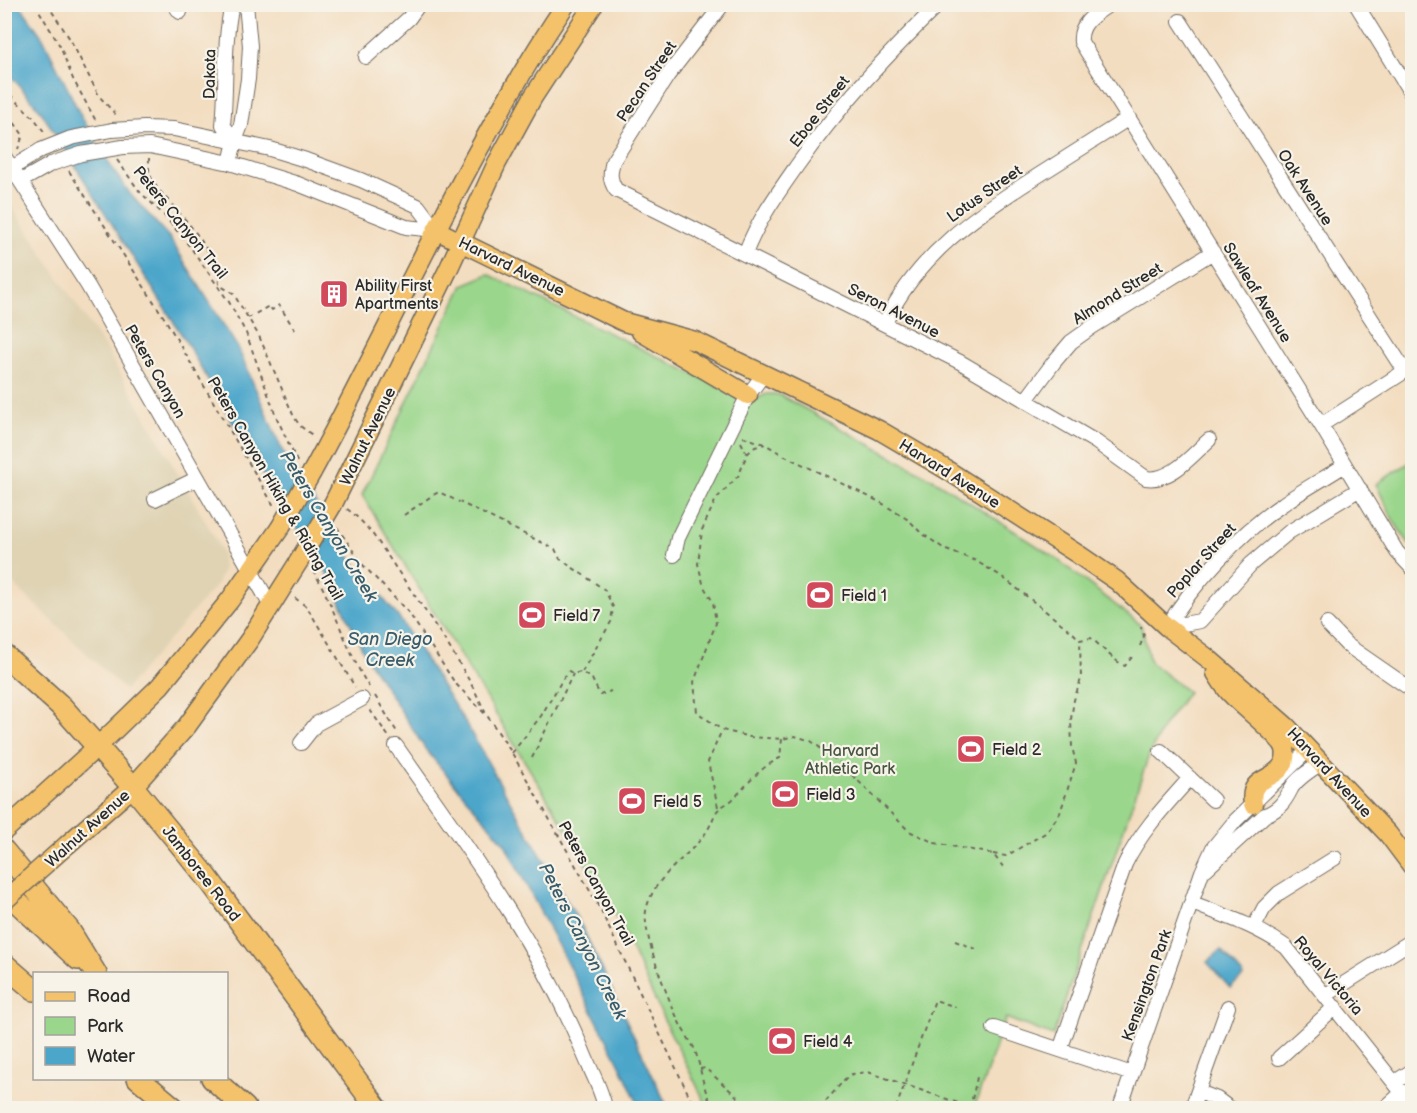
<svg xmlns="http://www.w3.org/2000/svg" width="1417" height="1113" viewBox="0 0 1417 1113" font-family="'Balsamiq Sans',sans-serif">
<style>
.built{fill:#dfd3b4}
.green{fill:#9ad68b;stroke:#62805b;stroke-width:1.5}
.water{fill:#4ca6ca;stroke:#3c687a;stroke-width:1.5}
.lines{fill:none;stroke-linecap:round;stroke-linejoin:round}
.minor-casing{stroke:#71695f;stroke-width:16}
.major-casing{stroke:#71695f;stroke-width:21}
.highway-casing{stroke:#71695f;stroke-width:24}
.path{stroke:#71695f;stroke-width:2;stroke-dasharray:4.5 4.5;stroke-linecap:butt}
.minor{stroke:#fff;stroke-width:14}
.major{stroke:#f4c26a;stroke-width:18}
.highway{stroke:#f4c26a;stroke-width:21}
.minor-bridge-casing{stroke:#71695f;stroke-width:16;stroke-linecap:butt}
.major-bridge-casing{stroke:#71695f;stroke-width:21;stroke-linecap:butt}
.minor-bridge{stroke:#fff;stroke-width:14}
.major-bridge{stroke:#f4c26a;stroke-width:18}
.labels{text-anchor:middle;stroke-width:4.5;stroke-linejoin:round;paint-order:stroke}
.street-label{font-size:16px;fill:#2b2b2b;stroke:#f7f3e8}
.poi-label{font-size:16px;fill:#2b2b2b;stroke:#f7f3e8;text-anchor:start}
.park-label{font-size:16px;fill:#475643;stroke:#f7f3e8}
.water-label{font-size:18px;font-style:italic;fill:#385c6b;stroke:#f7f3e8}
</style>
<rect width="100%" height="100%" fill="#f7f3e8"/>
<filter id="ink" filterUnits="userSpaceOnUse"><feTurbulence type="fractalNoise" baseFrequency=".0167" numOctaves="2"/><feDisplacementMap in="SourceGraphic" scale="12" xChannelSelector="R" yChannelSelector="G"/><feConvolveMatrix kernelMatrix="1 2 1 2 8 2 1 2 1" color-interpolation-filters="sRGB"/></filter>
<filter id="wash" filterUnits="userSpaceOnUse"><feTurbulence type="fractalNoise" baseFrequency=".008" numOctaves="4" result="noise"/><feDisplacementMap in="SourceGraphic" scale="24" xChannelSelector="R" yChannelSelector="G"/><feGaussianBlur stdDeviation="1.35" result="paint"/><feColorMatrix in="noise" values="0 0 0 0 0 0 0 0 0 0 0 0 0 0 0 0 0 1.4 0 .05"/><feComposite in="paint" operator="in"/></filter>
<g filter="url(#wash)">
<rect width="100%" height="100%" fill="#f3ddc0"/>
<!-- built -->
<path class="built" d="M4,195L109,354L218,543L222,555L223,570L217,584L125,690L5,576Z"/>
<!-- green -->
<path class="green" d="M488,274L753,403C762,394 768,392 780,395L933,479L1053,556L1141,625L1150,662L1188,692L1164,725L1149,755L1053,1036L1006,1018L974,1108H708L666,1024L620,924L566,829L362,495L463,285Z
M1412,461V548L1394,522L1376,484Z"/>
<!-- water -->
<path class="water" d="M5,5H20L43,38L82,118L113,170L131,195L169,237L238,348L283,452L353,562L400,619L466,724L582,927L668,1108H640L619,1063L505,844L426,750L366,657L325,569L267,482L185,340L40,110L5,69Z
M1221,950L1244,976L1230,988L1207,962Z"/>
</g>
<g filter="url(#ink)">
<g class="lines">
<!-- minor casing -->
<g class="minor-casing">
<path id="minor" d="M174,4L180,12
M232,4C223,44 227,85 223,125L235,141
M723,4L668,75L613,161C610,173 609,180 616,190L960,362L1096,442L1146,478C1171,482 1192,455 1209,440
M1110,4C1095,14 1079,23 1081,42L1321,425L1397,552L1412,568
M1356,4L1412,95
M1180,21L1405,371
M366,57L409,18L419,4
M112,130L144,128L174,129L270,149L306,160L361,180L418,206L436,230
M123,147L150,146L230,163L298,184L406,227L436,230
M4,156L88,286L271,606
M230,163L235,141L241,125L248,79L250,46L246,4
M12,168L41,150
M21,181L51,164
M745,254C757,222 777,194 796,167C838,107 887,55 939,4
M885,323C917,255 977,214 1039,175C1069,156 1099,137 1129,118
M1026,400L1054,362L1071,342L1092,327L1213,252
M1321,425L1410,368
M155,499L198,478
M674,555L678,538L748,395L764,374
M1327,624L1347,645L1412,690
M1167,627C1193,583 1241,532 1283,504C1303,490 1325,478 1345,465
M1167,627L1200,621L1251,564L1289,532L1360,489
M301,743L316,724L362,699
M396,746C465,845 535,937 582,1049C589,1068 602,1089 605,1108
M1161,751L1213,800
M1206,869L1265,815C1279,810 1285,801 1291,789C1297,778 1311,770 1320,764
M1192,903C1225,916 1257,926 1286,947L1412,1105
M1254,927L1264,908L1279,893L1335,858
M1326,995L1410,942
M994,1028L1132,1074
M1060,1050L1125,864C1141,831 1166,805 1190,778
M1279,1058L1335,1007
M1395,1082L1412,1071
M1199,1092L1217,1099L1229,1108
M1120,1108L1202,872L1213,848L1235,821L1309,749
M1192,1108L1228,1007
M1385,1108L1403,1092"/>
</g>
<!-- major casing -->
<g class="major-casing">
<path id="major" d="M436,230L624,322L695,341L879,430L947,470L1079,555L1117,581L1167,627L1210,660L1286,726L1388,834L1412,866
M641,332L748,395
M312,472C397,316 466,153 566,4
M333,504L448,270L497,163L533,97L594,4
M1216,673C1221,681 1226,690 1233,696C1243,707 1282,737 1285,749C1286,753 1285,760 1284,763C1274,783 1248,775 1253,804
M4,831L97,747L160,686L230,600L280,528
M68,844L133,787L187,726L250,639L299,561"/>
</g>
<!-- highway casing -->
<g class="highway-casing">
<path id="highway" d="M4,655L62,707L133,787L207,877L377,1108
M4,851L69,930L96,974
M4,890L78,959
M4,964L34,990
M138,1078L174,1108
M212,1078L245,1108"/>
</g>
<!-- path -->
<path class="path" d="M35,4L60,46L73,79L96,121
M47,4L70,39L99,96L117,116
M4,89L34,118L45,133
M4,108L23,135L18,149
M149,158C149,164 148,171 151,177C155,188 165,196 173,206C191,225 218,258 219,285L233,293L259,336L294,417L300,426L315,437
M117,160L140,192L163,214L191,248L229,302L246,333L276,416L299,466
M69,171L165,319L274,506
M248,318L269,306L272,310L279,305L295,330
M743,437L765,444L783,455L880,502L910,521L920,532L946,550L974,560L1001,576L1072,632L1080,640L1091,638C1102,647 1114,661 1125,666L1132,657
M741,442L747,454L739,475L716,499L702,530L698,564L704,587L713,602L716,623L694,682L697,712L722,730L750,737L782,739L795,736L811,741L839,762L909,831L935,843L993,854L1004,868
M747,454L755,447L765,444
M347,509C371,526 385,553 402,577C432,621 464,665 486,714
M404,515L433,495L439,492L555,549L560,559L605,590L613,607L611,622L582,672
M337,527L362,564L409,613L455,683L488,717L512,753L599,907L695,1108
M313,570C335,607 346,650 369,687
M295,598L307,607L355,687
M1140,646L1144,636L1141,627
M375,696L397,732
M370,710L389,737
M512,753L541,716L564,677L569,671L573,674L581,672L592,679L600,695L611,691
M532,758L573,674
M718,807L708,762L722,730
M993,854L1006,856L1047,832L1060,813L1076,763L1072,747L1071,719L1074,700L1081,679L1080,640
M955,941L976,949
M700,1069L705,1068L742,1101L737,1106L739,1108
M714,1108C702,1091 702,1068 694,1048C690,1040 684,1032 680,1024C669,1001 642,935 646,911C653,875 689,858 707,831C711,825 713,817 717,811C721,806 727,804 732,800C748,784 759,768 780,758L782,739
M820,1108L845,1079L852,1074L868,1072L970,1107
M896,1108L935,1000L956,1007
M970,1108L978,1073"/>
<!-- minor -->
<use href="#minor" class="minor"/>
<!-- major -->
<use href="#major" class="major"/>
<!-- highway -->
<use href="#highway" class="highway"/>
<!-- minor-bridge casing -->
<g class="minor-bridge-casing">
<path id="minor-bridge" d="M41,150L71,138L112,130
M51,164L81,154L123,147"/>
</g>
<!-- major-bridge casing -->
<g class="major-bridge-casing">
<path id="major-bridge" d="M280,528L312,472
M299,561L333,504
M4,901L68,844"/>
</g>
<!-- minor-bridge -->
<use href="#minor-bridge" class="minor-bridge"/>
<!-- major-bridge -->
<use href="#major-bridge" class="major-bridge"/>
</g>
</g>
<!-- icons -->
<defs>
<g id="building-square" transform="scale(1.5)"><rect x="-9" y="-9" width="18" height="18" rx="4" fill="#d1495b" stroke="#f7f3e8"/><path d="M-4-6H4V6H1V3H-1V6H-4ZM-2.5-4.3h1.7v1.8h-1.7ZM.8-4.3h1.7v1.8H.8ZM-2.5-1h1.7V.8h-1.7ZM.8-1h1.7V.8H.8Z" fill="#fff"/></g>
<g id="stadium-square" transform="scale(1.5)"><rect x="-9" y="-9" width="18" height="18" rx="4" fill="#d1495b" stroke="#f7f3e8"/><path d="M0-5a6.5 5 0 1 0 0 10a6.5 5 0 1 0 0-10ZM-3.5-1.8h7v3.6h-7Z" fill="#fff"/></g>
</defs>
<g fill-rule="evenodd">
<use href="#building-square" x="334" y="294"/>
<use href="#stadium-square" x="820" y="595"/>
<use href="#stadium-square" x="532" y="615"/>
<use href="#stadium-square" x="971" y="749"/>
<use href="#stadium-square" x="785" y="794"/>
<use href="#stadium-square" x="632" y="801"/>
<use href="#stadium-square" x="782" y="1041"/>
</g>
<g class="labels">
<!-- street labels -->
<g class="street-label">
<text transform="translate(209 74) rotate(-89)" y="6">Dakota</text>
<text transform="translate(646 81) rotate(-56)" y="6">Pecan Street</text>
<text transform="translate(819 111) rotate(-52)" y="6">Eboe Street</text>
<text transform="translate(1306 187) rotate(57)" y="6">Oak Avenue</text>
<text transform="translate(984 193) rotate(-35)" y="6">Lotus Street</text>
<text transform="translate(181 222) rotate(51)" y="6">Peters Canyon Trail</text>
<text transform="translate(512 266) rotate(26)" y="6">Harvard Avenue</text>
<text transform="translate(1258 292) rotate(58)" y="6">Sawleaf Avenue</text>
<text transform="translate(1117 293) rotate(-32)" y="6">Almond Street</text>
<text transform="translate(894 310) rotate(27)" y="6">Seron Avenue</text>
<text transform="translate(156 371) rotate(60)" y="6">Peters Canyon</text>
<text transform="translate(367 436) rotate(-64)" y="6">Walnut Avenue</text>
<text transform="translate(950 473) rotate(32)" y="6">Harvard Avenue</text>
<text transform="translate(276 488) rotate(60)" y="6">Peters Canyon Hiking &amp; Riding Trail</text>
<text transform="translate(1201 560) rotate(-48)" y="6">Poplar Street</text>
<text transform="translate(1330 772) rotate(47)" y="6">Harvard Avenue</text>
<text transform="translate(87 828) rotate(-42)" y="6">Walnut Avenue</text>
<text transform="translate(202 873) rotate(52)" y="6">Jamboree Road</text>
<text transform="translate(597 883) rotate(61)" y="6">Peters Canyon Trail</text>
<text transform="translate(1329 975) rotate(50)" y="6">Royal Victoria</text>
<text transform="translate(1146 985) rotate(-70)" y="6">Kensington Park</text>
</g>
<!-- poi labels -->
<g class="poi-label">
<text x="355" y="291">Ability First<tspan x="355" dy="18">Apartments</tspan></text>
<text x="841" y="601">Field 1</text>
<text x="553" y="621">Field 7</text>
<text x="992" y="755">Field 2</text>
<text x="806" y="800">Field 3</text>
<text x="653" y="807">Field 5</text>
<text x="803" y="1047">Field 4</text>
</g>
<!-- park labels -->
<g class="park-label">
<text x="850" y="756">Harvard<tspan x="850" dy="18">Athletic Park</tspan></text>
</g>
<!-- water labels -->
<g class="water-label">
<text transform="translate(329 526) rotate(59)" y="6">Peters Canyon Creek</text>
<text x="390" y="645">San Diego<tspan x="390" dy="21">Creek</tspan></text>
<text transform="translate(583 941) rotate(63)" y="6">Peters Canyon Creek</text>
</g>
</g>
<!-- margin -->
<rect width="1417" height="1113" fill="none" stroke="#f7f3e8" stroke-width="24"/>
<!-- legend -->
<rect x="33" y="972" width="195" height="108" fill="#f7f3e8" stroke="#a5a39c" stroke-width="1.5"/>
<rect x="45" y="992" width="30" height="9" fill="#f4c26a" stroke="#a5a39c" stroke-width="1.5"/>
<text x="87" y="1002" font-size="18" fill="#2b2b2b">Road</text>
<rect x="45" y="1017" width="30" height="18" fill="#9ad68b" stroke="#a5a39c" stroke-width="1.5"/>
<text x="87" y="1032" font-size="18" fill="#2b2b2b">Park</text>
<rect x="45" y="1047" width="30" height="18" fill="#4ca6ca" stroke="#a5a39c" stroke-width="1.5"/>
<text x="87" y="1062" font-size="18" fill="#2b2b2b">Water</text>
</svg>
